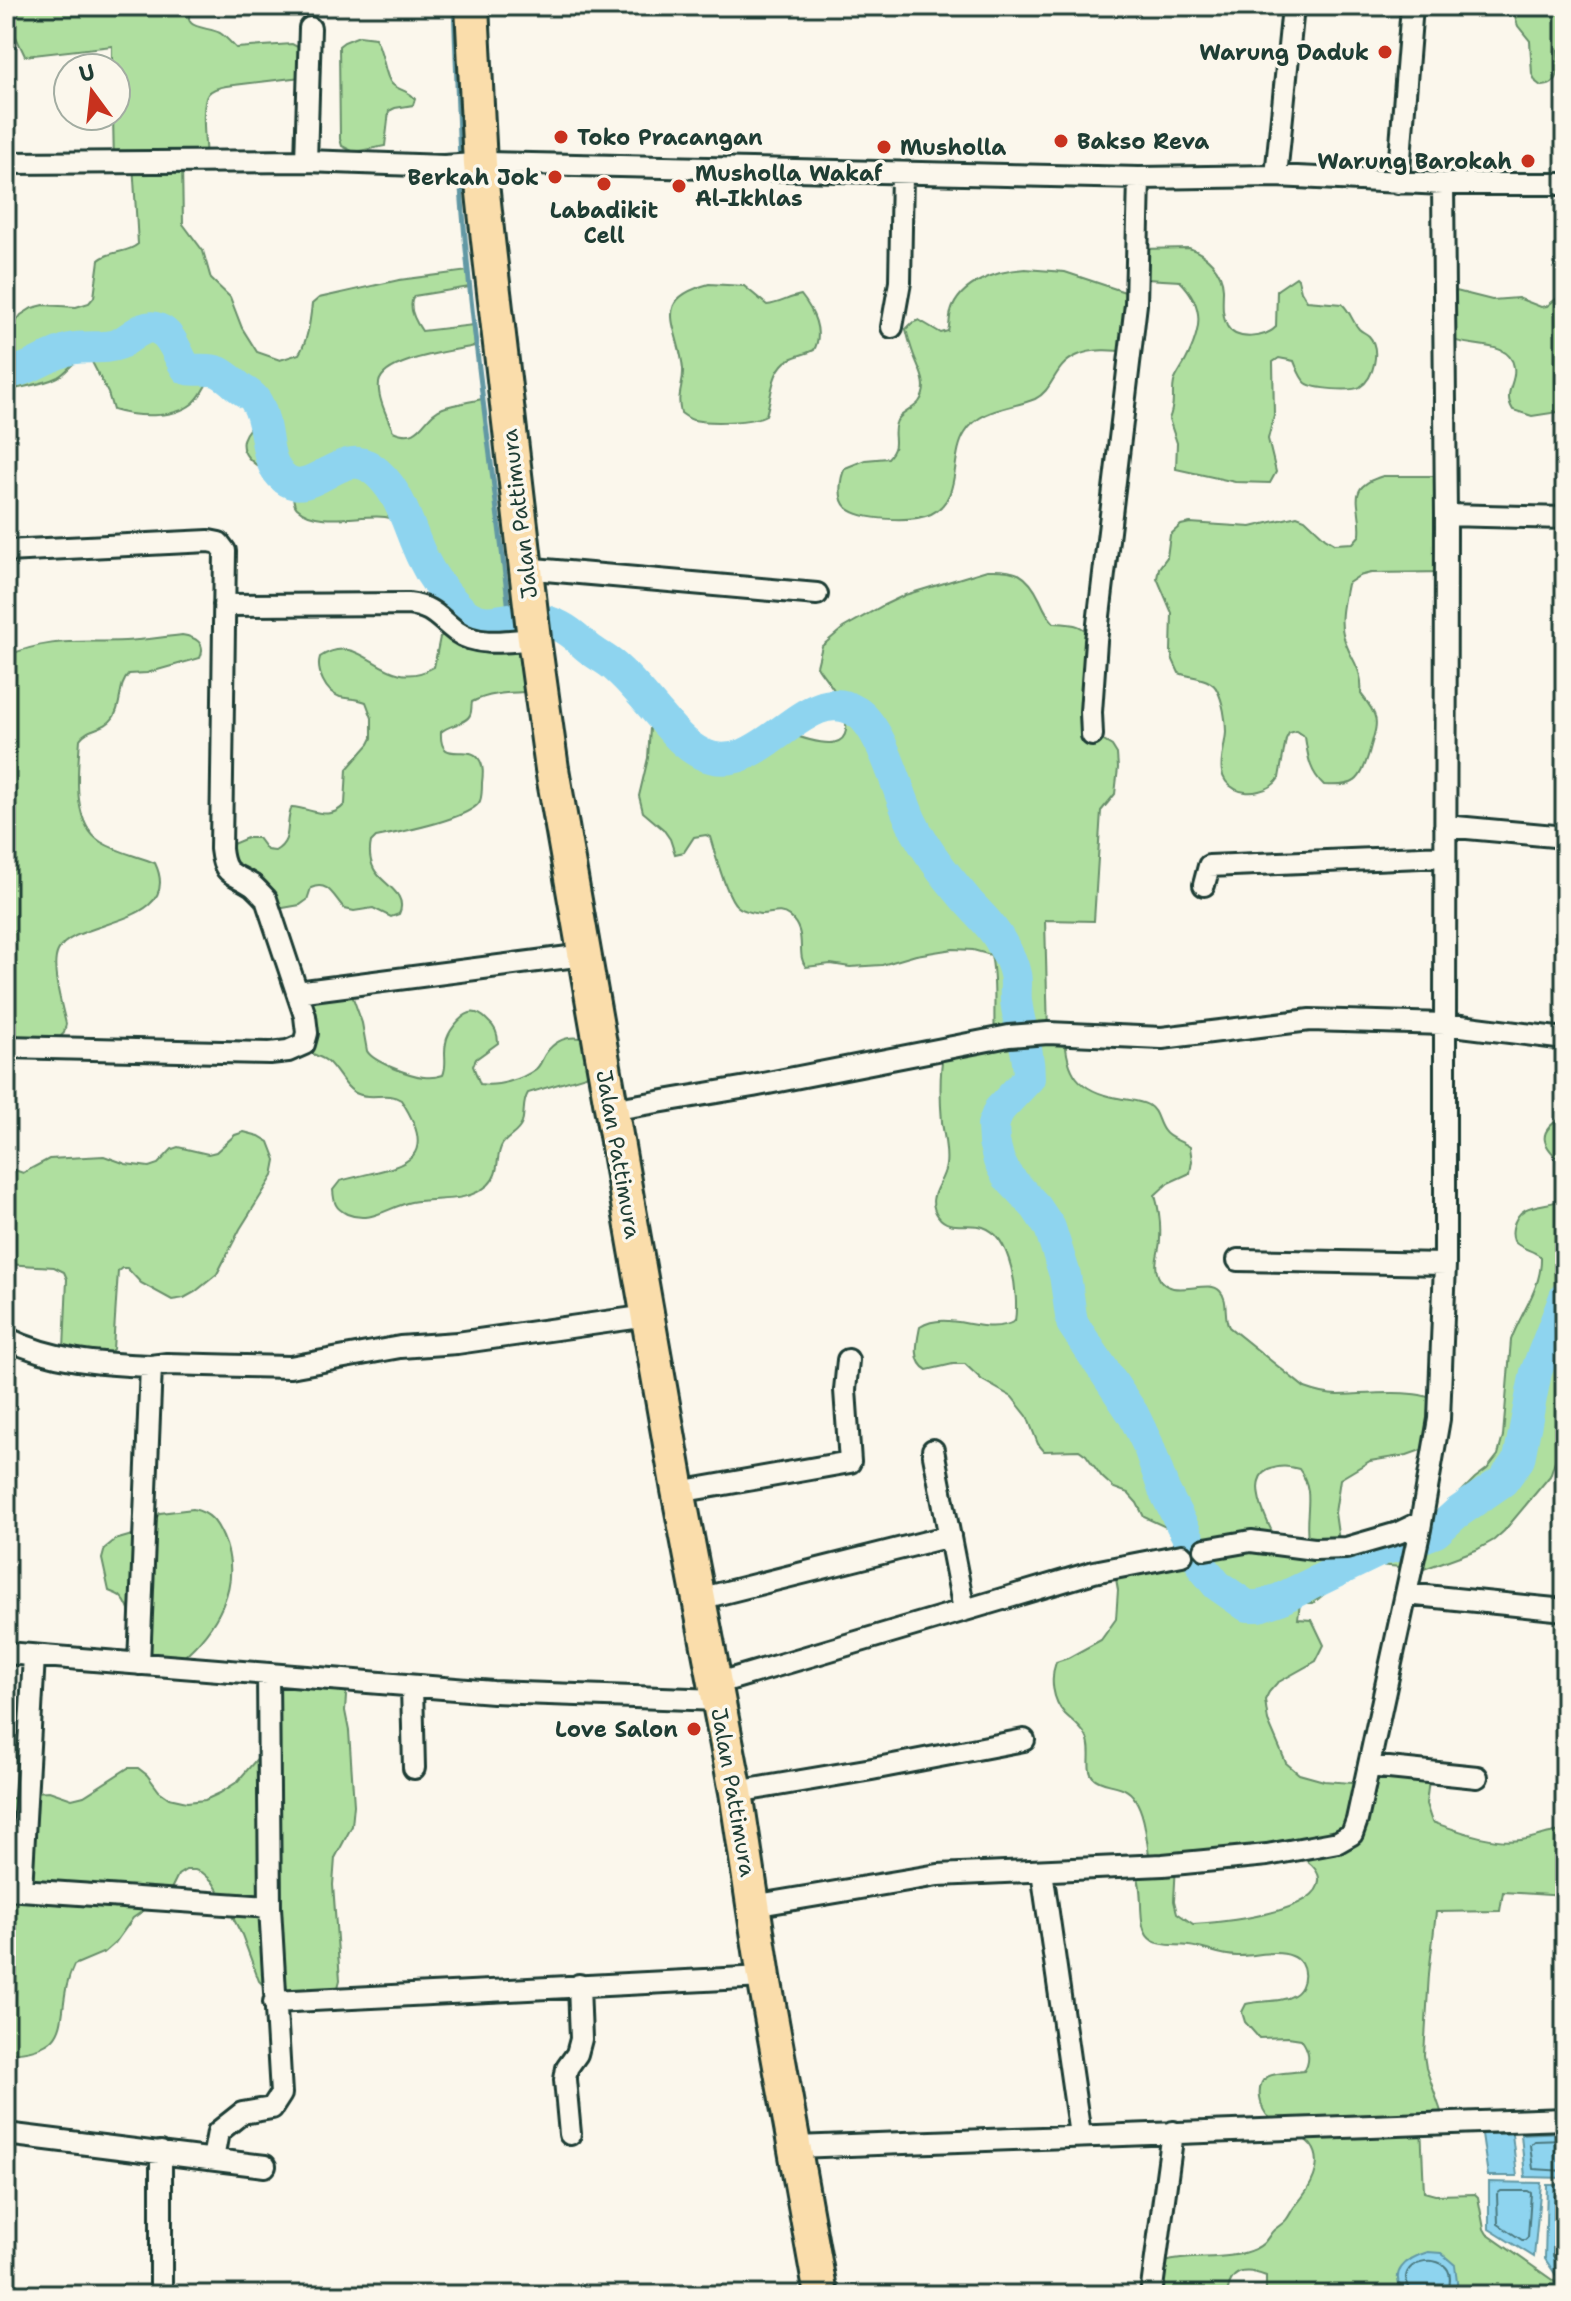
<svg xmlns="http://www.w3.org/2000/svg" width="1571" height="2301" viewBox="0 0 1571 2301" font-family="'Shantell Sans',sans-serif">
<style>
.green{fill:#afdf9f;stroke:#678e6a;stroke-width:2;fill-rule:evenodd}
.water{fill:#8ed4ef;stroke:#6298a4;stroke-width:2}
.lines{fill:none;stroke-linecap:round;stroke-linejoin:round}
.shore{stroke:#4b797f;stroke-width:2}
.stream{stroke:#6298a4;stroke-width:5}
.river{stroke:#8ed4ef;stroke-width:32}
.minor-casing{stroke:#1f3d34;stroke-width:26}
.primary-casing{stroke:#1f3d34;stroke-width:38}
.minor{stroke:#fbf7ec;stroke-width:20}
.primary{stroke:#faddab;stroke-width:32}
.poi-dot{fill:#c8321e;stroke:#fbf7ec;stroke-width:3}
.labels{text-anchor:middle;stroke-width:7;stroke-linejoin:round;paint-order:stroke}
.poi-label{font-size:22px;font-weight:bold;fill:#1f3d34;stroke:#fbf7ec;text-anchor:end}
.street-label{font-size:22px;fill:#1f3d34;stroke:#fbf7ec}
</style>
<rect width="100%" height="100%" fill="#fbf7ec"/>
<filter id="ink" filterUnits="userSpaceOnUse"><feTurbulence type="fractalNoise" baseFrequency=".0125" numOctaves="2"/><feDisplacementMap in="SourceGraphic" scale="16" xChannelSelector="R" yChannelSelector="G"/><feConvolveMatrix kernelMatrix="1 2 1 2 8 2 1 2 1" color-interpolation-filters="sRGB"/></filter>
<g filter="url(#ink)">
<!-- green -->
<path class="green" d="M6,6H194C177,30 207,26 220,33C226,37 231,43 236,48L292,44L309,53V76L226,86C220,87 212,89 208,94C200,105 206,147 206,162L182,163L183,224L203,251L211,279L230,297L242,328L257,352L280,360L299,354C308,340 310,321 312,304L319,298L399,280L468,271L470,287L414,296C407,307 415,321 422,331L473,325L475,346C454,351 382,359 379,383C377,398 388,418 393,431C423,444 422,415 443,408C455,404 469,402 482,399L510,620C499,621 489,624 478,620C447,610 419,554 410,525C402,522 393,518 385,517C361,514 317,527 297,508C291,502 294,491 294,483C260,471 216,449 263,417L254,398L222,373C200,383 207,392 192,404C173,419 135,417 113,410L108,393L91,360C75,354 71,370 58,377C42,385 24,386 6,391V335L21,315L32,308L44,305L76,307L89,303L94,297L99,260C110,250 127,254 138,244L133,163H114L113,116H116V68H112V46L25,56L6,16Z
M1511,6H1565V47L1558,50C1559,66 1562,86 1541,86L1536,82L1532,74L1530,41L1518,26Z
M359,36L375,38C384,51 384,77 392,84C399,91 409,90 415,99L413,105L395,108L389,111L385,146L354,152L342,146L340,139L339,46L344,42Z
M1189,248C1206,254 1222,269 1223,289C1223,301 1221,314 1227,326C1236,342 1265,338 1276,327L1277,290L1296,277L1298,279L1301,291L1307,301L1342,304C1350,311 1352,321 1359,329C1362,332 1366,333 1369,336C1381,349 1374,378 1360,387C1351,392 1314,389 1306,383C1300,378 1297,368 1294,361L1279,358L1273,362L1274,415L1268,439L1276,472L1270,483L1235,482L1176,469L1177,443L1169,419C1176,403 1171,396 1174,382C1177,374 1182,368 1186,360C1201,330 1206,307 1180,281L1146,279L1142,249Z
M1025,269L1065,272L1131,294L1130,352C1113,350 1092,348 1076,356C1053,366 1054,390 1035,399C1010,409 980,408 965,433C949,458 963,498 931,514C914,522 862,521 847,508C837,499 840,478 845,468L865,460L888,458C901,444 891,437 896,423C899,413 913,410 919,402C931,386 918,368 913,353C910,345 908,337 906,329L912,323L919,320L941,333L948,331C950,325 949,318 951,312C960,282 998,271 1025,269Z
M709,284L744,286L767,305C779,304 789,297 801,295C813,310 824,332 814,350C806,354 798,355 790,359C771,368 772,397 766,415C752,423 709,423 693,420C689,419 685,416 681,413C676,394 684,387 683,369C679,326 649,300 709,284Z
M1444,288L1492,300L1518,298L1541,307L1547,306L1565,292V411L1532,416L1513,410C1502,392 1517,383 1514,367C1510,339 1467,349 1449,338Z
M1383,476H1446V572L1371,573L1359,576L1347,584C1344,600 1339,618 1343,634C1348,658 1364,667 1361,694C1382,720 1377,723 1369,753C1360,782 1356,787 1324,785C1309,771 1308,756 1305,737L1296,731L1289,733L1286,739L1279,778C1274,786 1268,789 1259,791C1252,793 1242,793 1235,789C1212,777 1225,752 1226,732C1226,720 1223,701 1217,690C1211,677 1191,678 1179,673L1173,660L1171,652L1172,613L1157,578L1159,568L1167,557L1170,535L1181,525L1190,523L1251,527L1297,516L1305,519L1325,538L1335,544L1353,543L1360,535C1363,504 1343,488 1383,476Z
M987,570C1016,569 1027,573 1040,600C1044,609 1047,616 1054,623C1076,624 1082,624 1096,641L1092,734L1112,746L1117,754L1118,768L1115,794L1101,811L1094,921L1045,920L1048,1033L1065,1034C1066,1073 1078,1091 1118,1098C1128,1100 1139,1100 1148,1105C1158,1111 1157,1122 1164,1131C1169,1139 1182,1141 1190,1147L1192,1161L1190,1173L1168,1183L1155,1195C1159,1209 1161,1225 1160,1239C1160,1251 1153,1263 1158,1276C1169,1302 1208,1277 1220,1291C1229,1300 1223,1316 1229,1327L1305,1388C1316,1392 1325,1395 1337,1395C1363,1395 1418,1387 1439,1402L1424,1449L1407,1455L1370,1461L1340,1479L1335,1513L1339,1541L1312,1544L1308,1538C1304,1513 1316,1492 1299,1469C1288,1466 1280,1465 1268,1470C1244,1481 1270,1527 1278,1544L1314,1549L1421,1522L1452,1501L1475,1478L1487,1469L1498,1455L1503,1436L1511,1340C1521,1312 1542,1288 1541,1257C1534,1250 1520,1249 1514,1241C1512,1236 1512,1233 1513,1228C1519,1198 1549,1209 1565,1198V1430L1550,1476L1504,1531L1494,1540L1476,1550L1424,1569L1378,1565L1363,1568L1345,1573L1331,1580L1328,1585V1591L1313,1603H1300L1298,1619L1312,1620L1324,1645L1316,1661L1277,1683L1269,1692L1265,1700L1268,1721L1286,1763L1299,1774L1324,1781L1365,1784L1369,1766L1430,1772L1426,1804L1432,1822C1459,1831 1492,1844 1521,1840C1537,1838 1549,1831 1565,1831V1896L1503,1892L1500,1911L1436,1912L1429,1974L1424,2055L1426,2068L1445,2123L1421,2125L1424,2192L1435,2195L1475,2194L1478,2197L1484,2229L1487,2234L1565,2289V2295H1453L1458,2290H1402L1407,2295H1266V2276C1244,2267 1230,2270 1227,2295H1151L1165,2262C1194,2254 1227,2262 1255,2249C1265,2244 1266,2240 1272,2232C1276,2227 1282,2225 1286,2220C1290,2215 1292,2209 1296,2205C1309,2190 1326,2164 1311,2145C1306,2139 1297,2134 1291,2130C1284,2126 1276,2123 1270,2118C1263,2113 1261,2105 1260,2097C1256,2069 1283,2074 1304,2071C1311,2059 1309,2050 1301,2039L1288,2037L1259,2038L1245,2022L1242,2012L1246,2004C1261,2000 1281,2003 1294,1995C1308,1987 1308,1962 1292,1956C1274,1949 1255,1957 1237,1956C1221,1956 1205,1948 1189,1946C1178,1944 1163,1947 1153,1941C1134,1931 1146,1891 1136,1873L1151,1865C1146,1844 1147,1818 1135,1799C1124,1781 1103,1788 1093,1777C1085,1769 1094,1749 1086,1736C1081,1727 1072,1721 1065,1714C1052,1700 1050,1678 1056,1662L1068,1658L1101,1640L1116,1619L1118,1590L1114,1568L1173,1557L1174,1534L1166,1527L1144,1517L1137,1503L1128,1493L1114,1488L1102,1477L1086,1455L1079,1450L1044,1451L1038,1444L1027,1416L1012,1397L982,1380L965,1364H953L927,1370C912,1362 917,1342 920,1327C949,1309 986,1338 1015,1321C1019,1296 1012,1236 983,1227C968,1222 948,1231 938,1216C924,1196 944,1184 946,1165C948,1151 944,1137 942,1122C940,1098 939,1073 944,1049L995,1038C993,1010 997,983 991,955L973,950L953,949L916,955L882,965L850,967L831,964L806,967C795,954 809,933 789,916C779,908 771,915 760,914C754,913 741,910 737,906C727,898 714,851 710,837L706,835L694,837L684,852L675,854L670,839L663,829L643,812L639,796L648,758L650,728L653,722L663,718C708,769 727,769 782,731C820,745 865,759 838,697C833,686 823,676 817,666L822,646L843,628L884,605L905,595ZM1299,1856C1307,1860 1318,1869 1319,1878C1323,1913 1217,1923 1193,1924L1177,1913L1174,1901L1176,1864Z
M444,634L534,639L541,691C519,693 492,691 472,702C471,706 472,711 470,715C466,724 448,725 441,732C439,767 468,742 479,759C484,766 483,775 482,783C482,789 482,796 480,801C472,819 396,833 376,837L371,842C369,851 370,861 374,869C381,884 409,893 399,914L391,917L373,908L354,911L345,909C334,898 329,880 311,888L307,900L300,905L283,908L268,905L221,849L247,838H258L267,850L275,851C294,840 284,823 292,807C311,808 329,823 345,804L347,769L369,744L372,738V718L366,702C357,698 349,699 340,697C325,692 316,671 320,657C364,627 382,697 434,667L440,637Z
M182,635C195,637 207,643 200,658L147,673L129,674C117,686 123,704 113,718C105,730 88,727 80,739C78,769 71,824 101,842C117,852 138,856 155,863C185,927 73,918 58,951C50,967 62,1006 66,1024L64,1033L58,1039L6,1042V656C52,637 78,643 125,641C144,640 163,637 182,635Z
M297,992L352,995L362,1023L367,1051C373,1062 411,1076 424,1077C431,1078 437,1077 443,1075C448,1064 443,1054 446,1043C447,1033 460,1016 470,1013C477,1011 483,1016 487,1020C495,1027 498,1033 498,1043L476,1059L473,1066L480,1084C497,1087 521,1080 536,1069C541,1065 542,1058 546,1053C555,1041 566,1036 580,1038L588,1047L591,1070L586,1076L528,1093C522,1103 525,1112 522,1123C518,1134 508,1136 502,1145C495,1157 501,1173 488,1185C466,1204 437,1197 411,1202C388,1207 371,1224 347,1214C335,1208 334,1203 333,1190L340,1181C390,1166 447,1170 401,1100C387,1091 373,1100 358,1094C346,1090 338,1071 328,1062C321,1056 313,1056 306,1049Z
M1565,1116V1165C1542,1146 1534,1132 1565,1116Z
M244,1132L259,1136L269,1142L276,1160L273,1176L240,1229L217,1274L195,1292L184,1298L172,1300L141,1283L127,1268H122L118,1271L113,1349L107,1355L64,1349L67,1279L64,1272L54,1267L6,1264V1167L23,1173L49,1159L104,1156L126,1164L149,1167L158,1164L172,1149L178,1147L208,1154L216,1152L235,1135Z
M193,1509C210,1513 216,1521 223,1537C244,1584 216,1630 180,1660C172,1658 161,1657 154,1654C131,1643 135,1610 121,1597C118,1594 113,1593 109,1591L102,1559L105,1548L115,1540L146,1531L160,1513Z
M278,1675L347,1680L345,1711L349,1731L354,1805L352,1826L335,1858L333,1885L340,1980L335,1999L268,1990L259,1981L242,1935L221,1895L212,1881L203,1873L195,1870H186L178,1875L169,1893L133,1918L115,1943L105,1952L74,1965C51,2012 83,2050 6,2053V1800L33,1792L49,1791L72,1799L84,1796L128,1768H138L147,1775L159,1791L169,1798L187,1802L205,1800L220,1793L237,1782L266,1748Z"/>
<!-- water -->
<path class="water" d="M1565,2132V2178L1525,2177L1521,2134Z
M1482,2134H1512L1517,2176H1488Z
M1489,2182L1541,2183L1534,2257L1489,2229Z
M1547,2185H1565V2281L1556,2275L1545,2259Z
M1428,2252L1441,2253L1455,2265L1458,2291L1453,2295H1407C1385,2273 1407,2258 1428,2252Z"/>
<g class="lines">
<!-- shore -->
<path class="shore" d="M1565,2140L1534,2141L1530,2145L1533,2169L1565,2171
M1501,2191H1528L1531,2193L1528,2237L1525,2240H1522L1498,2224L1497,2194Z
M1565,2193L1557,2194L1555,2196L1553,2256L1565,2271
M1412,2295C1411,2289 1406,2283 1406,2277C1408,2259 1439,2255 1448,2270C1452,2277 1449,2287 1448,2295"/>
<!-- stream -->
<path class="stream" d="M454,6L460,161
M460,171C469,322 494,470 510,620"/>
<!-- river -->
<path class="river" d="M6,373C30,371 47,355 70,349C86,345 104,350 119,344C131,338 145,322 158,329C174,335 177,357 187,369C198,371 209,368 219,372C227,376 234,383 240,388C245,392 252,395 255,400C271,423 261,461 285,479C310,499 341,448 370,467C401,488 407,526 422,557C431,576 446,596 461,610C479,627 495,621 516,618C530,616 549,621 561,627C571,632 579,640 587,647C595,654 606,659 614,666C627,677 639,691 650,704C665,721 681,744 702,754C762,782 804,678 857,712C883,729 898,794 912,823C926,852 948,878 969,903C981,916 994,928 1002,944C1007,952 1013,964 1015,974C1017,982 1015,992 1016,1000C1019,1029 1029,1046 1029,1078L999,1110L993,1125L994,1142L999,1161L1007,1176L1036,1207L1050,1228L1065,1275L1072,1323L1133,1414L1148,1445L1164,1490L1204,1569L1217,1585L1247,1606H1259L1280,1599L1381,1550L1402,1545L1436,1532L1457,1513L1503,1481L1519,1459L1536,1372L1565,1297"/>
<!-- minor casing -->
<g class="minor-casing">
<path id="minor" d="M306,161L310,28
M6,163L306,161L444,166L489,163L1139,178L1276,176L1443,184H1565
M1276,176L1293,7
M1398,183L1412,6
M892,327L900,282L902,173
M1446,515L1565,518
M6,551L209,541L219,543L225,551L221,849C224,876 232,872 252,885C257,889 261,894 266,899L305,1016L307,1033L304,1044L288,1051L270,1053L6,1047
M526,571L534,569L817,594
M224,605L408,604C434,607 437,617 457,632C478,647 509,641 534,639
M1092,735L1091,712L1096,641L1136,304L1139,178
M1445,826L1565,837
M1204,885L1209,866L1445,856
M297,992L584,955
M610,1110L753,1086L1009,1036L1048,1033L1162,1038L1310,1020L1445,1024L1446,515L1443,184
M1238,1260L1445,1264
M6,1338C52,1361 100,1364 151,1366
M933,1450L964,1610
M678,1490H690L850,1462L845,1390L848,1360
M1205,1549L1251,1541L1314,1549L1346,1548L1398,1533L1421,1522
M1406,1594L1565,1610
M699,1599L950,1536
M6,1653L493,1692L719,1700
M139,1664L151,1366L167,1364L290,1367L400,1347L457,1343L648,1316
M715,1682L725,1681L1094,1572L1182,1555
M412,1686L414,1768
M1369,1766L1477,1777
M736,1792L872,1769L1024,1740
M1042,1871L1080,2135
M6,1889L270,1907
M21,1890L34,1656
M753,1906L938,1875L1163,1865L1267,1855L1338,1842L1352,1834L1357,1820L1420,1529L1439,1419L1445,1264V1024L1565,1039
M274,2002L764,1977
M6,2134L265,2166
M570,2134L565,2080L567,2068L577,2054L581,2039L579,1985
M795,2147L1565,2119
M213,2159L218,2132L242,2113L272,2108L281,2094L270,1907L268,1674
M161,2295V2152
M1151,2295L1173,2132"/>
</g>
<!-- primary casing -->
<g class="primary-casing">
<path id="primary" d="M472,6L480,164L488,240L534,639L552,769L678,1490L736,1792L764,1977L821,2295"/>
</g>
<!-- minor -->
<use href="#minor" class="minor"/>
<!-- primary -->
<use href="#primary" class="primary"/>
</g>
</g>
<!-- markers -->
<g class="poi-dot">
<circle cx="1385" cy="52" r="8"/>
<circle cx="561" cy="137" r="8"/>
<circle cx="1061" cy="141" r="8"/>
<circle cx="884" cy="147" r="8"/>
<circle cx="1528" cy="161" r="8"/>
<circle cx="555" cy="177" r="8"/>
<circle cx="604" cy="184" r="8"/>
<circle cx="679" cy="186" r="8"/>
<circle cx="694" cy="1729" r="8"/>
</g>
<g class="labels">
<!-- poi labels -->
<g class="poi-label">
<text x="1369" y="60">Warung Daduk</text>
<text x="577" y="145" text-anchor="start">Toko Pracangan</text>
<text x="1077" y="149" text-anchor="start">Bakso Reva</text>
<text x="900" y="155" text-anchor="start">Musholla</text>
<text x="1512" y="169">Warung Barokah</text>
<text x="695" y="181" text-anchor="start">Musholla Wakaf<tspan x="695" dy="25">Al-Ikhlas</tspan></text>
<text x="539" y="185">Berkah Jok</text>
<text x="604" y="218" text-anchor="middle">Labadikit<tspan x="604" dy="25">Cell</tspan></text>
<text x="678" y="1737">Love Salon</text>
</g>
<!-- street labels -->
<g class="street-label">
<text transform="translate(519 514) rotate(-97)" y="8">Jalan Pattimura</text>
<text transform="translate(619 1154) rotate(80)" y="8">Jalan Pattimura</text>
<text transform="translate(734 1792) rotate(80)" y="8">Jalan Pattimura</text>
</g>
</g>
<!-- margin -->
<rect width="1571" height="2301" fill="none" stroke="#fbf7ec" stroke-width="32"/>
<rect x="16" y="16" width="1539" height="2269" fill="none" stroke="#1f3d34" stroke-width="3" filter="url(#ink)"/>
<!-- north arrow -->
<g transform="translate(92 92) rotate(345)"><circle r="38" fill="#fbf7ec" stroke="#a3ada2" stroke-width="2"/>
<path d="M0-6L14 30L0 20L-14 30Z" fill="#c8321e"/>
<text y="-12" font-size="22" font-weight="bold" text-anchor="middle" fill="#1f3d34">U</text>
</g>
</svg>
